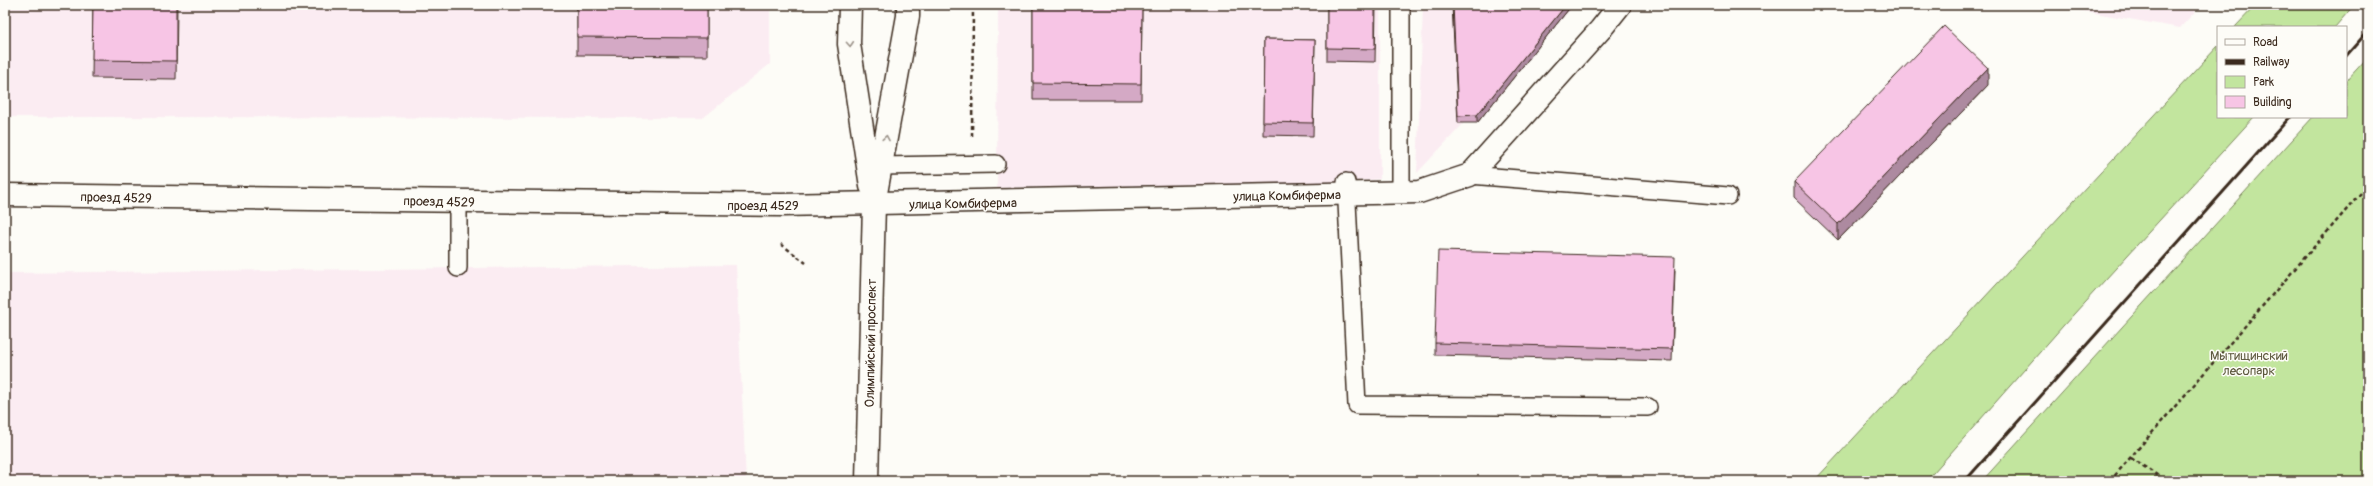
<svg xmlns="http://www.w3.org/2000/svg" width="2373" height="486" viewBox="0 0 2373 486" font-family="Pangolin,sans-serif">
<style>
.built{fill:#fbecf2}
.green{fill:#c2e59e;stroke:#7e885e}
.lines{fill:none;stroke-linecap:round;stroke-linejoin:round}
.lane-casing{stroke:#3b2a1e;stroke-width:20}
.street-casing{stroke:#3b2a1e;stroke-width:25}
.secondary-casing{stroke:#3b2a1e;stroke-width:25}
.path{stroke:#3b2a1e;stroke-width:2.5;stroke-dasharray:4 3;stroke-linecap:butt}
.lane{stroke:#fdfcf7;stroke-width:17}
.street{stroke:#fdfcf7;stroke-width:22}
.secondary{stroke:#fdfcf7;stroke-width:22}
.rail{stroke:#3b2a1e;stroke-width:3}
.wall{fill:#d4a9c5;stroke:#3b2a1e}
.shaded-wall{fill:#ad8aa0;stroke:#3b2a1e}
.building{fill:#f7c5e5;stroke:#3b2a1e}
.oneway{stroke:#9c938a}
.labels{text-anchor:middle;stroke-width:3;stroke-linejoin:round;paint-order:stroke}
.street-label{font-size:13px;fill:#3b2a1e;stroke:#fdfcf7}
.park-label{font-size:13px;fill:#5d593e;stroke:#fdfcf7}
</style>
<rect width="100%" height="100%" fill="#fdfcf7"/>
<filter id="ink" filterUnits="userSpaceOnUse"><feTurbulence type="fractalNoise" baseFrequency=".025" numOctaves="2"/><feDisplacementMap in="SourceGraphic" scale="8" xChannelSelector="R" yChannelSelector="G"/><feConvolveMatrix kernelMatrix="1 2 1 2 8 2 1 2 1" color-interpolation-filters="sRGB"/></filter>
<g filter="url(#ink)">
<!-- built -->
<path class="built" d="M5,5H770V64L703,118L5,117Z
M998,5H1380V179L1346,182L997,188Z
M1423,5H1575L1417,173Z
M2049,5H2201L2180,28Z
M736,265L746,481H5V273Z"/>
<!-- green -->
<path class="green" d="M2256,5H2354L2335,27H2235Z
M2218,46V117H2254L2063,326L1926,481H1814Z
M2368,57V481H1982L2313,117H2346V81Z"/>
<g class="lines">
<!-- lane casing -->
<g class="lane-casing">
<path id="lane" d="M881,166L996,164
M1470,175L1728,196
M1346,182L1357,405L1648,407
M1401,193V5
M458,268V201"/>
</g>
<!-- street casing -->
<g class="street-casing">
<path id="street" d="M5,195L781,205L1419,192L1470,175L1600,30L1620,5"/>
</g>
<!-- secondary casing -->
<g class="secondary-casing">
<path id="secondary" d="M850,5L849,44L871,186
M867,481L874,204L908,16V5"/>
</g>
<!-- path -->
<path class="path" d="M972,136L973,5
M781,244L806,263
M2131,458L2166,481
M2110,481L2368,185"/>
<!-- lane -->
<use href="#lane" class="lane"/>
<!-- street -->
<use href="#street" class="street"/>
<!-- secondary -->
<use href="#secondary" class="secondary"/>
<!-- rail -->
<path class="rail" d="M2346,56L2368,31
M1965,481L2290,117"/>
</g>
<!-- wall -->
<path class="wall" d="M93,5H177L176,79L92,78Z
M577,5H707V56L577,55Z
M1033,5H1142L1141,100H1033Z
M1327,5H1376L1375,62L1327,61Z
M1452,5H1572L1477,123H1458Z
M1264,39L1315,40L1313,136L1263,135Z
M1988,85L1838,240L1794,198V182Z
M1675,270L1672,361L1435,355V343Z"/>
<!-- shaded-wall -->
<path class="shaded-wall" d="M1566,5H1572L1477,123V115Z
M1988,68V85L1838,240V224Z"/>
<!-- building -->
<path class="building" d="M93,5H176V61L92,60Z
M577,5H707V38L577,37Z
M1033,5H1142L1141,84L1033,83Z
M1327,5H1375V49L1327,48Z
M1453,5H1566L1477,115L1458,116Z
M1944,26L1988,68L1838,224L1794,182Z
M1264,39L1315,40L1313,123L1263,122Z
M1438,251L1675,257L1672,349L1435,343Z"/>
<!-- one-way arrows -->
<defs><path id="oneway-chevron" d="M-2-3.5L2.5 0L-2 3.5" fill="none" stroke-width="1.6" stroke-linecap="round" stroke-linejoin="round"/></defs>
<g class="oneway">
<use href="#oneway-chevron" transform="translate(850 44) rotate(86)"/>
<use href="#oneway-chevron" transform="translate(886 138) rotate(-80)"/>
</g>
</g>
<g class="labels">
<!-- street labels -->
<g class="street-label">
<text transform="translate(1287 195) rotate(-1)" y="5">улица Комбиферма</text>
<text transform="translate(116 197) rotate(1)" y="5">проезд 4529</text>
<text transform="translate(439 201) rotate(1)" y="5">проезд 4529</text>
<text transform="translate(963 203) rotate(-1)" y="5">улица Комбиферма</text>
<text x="763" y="210">проезд 4529</text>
<text transform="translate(870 343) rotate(-89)" y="5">Олимпийский проспект</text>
</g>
<!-- park labels -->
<g class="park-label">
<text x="2249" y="360">Мытищинский<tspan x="2249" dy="15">лесопарк</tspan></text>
</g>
</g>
<!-- margin -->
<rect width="2373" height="486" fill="none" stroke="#fdfcf7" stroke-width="20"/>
<rect x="10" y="10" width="2353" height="466" fill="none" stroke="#3b2a1e" stroke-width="1.5" filter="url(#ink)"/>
<!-- legend -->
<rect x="2217" y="26" width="130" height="92" fill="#fdfcf7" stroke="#afa8a0"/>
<rect x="2225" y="39" width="20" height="6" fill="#fdfcf7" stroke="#afa8a0"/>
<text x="2253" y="46" font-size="12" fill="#3b2a1e">Road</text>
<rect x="2225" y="59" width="20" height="6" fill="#3b2a1e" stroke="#afa8a0"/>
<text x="2253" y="66" font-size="12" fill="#3b2a1e">Railway</text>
<rect x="2225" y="76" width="20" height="12" fill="#c2e59e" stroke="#afa8a0"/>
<text x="2253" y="86" font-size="12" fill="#3b2a1e">Park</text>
<rect x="2225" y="96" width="20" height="12" fill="#f7c5e5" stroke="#afa8a0"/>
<text x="2253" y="106" font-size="12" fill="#3b2a1e">Building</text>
</svg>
